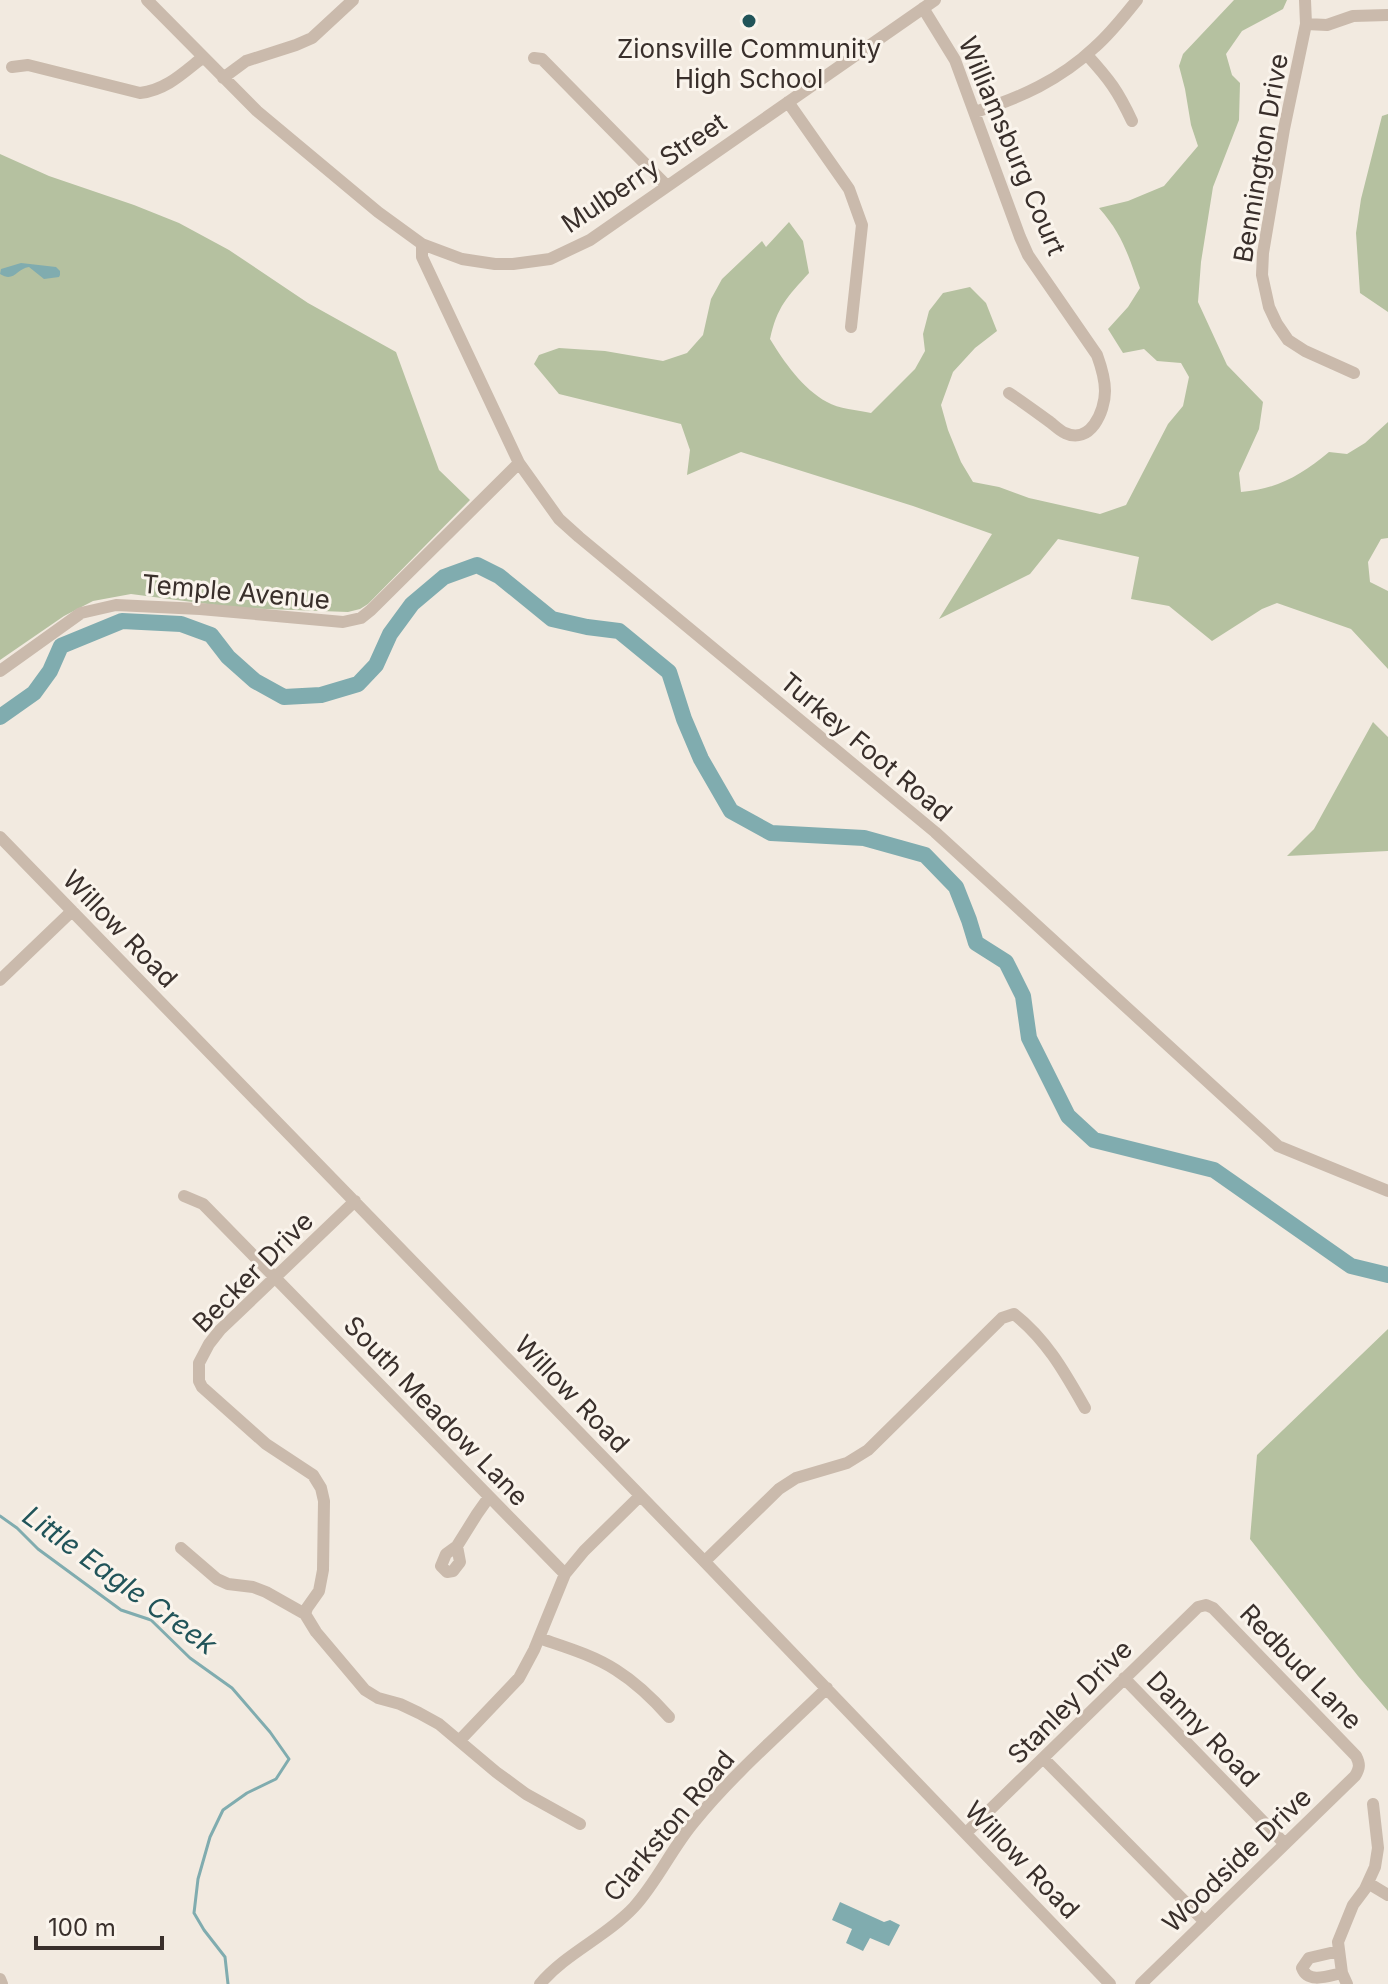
<svg xmlns="http://www.w3.org/2000/svg" width="1388" height="1984" viewBox="0 0 1388 1984" font-family="Inter,sans-serif">
<style>
.green{fill:#b5c1a0}
.water{fill:#80acaf}
.lines{fill:none;stroke-linecap:round;stroke-linejoin:round}
.stream{stroke:#80acaf;stroke-width:3}
.river{stroke:#80acaf;stroke-width:16}
.minor{stroke:#cabaac;stroke-width:12}
.poi-dot{fill:#215459;stroke:#faf4ec;stroke-width:3}
.labels{text-anchor:middle;stroke-width:6;stroke-linejoin:round;paint-order:stroke}
.poi-label{font-size:26px;fill:#392f2b;stroke:#faf4ec}
.street-label{font-size:26px;fill:#392f2b;stroke:#faf4ec}
.water-label{font-size:28px;font-style:italic;fill:#215459;stroke:#faf4ec}
</style>
<rect width="100%" height="100%" fill="#f2eae0"/>
<!-- green -->
<path class="green" d="M1234,0H1287L1283,9L1242,31L1226,54L1232,75L1240,83L1239,120L1213,187L1201,262L1198,302L1227,365L1263,402L1259,429L1239,473L1241,492C1278,489 1301,475 1329,452L1347,454L1365,443L1388,422V538L1381,539L1368,562L1370,582L1388,591V669L1351,629L1277,603L1262,609L1212,641L1169,606L1131,599L1139,557L1058,539L1030,574L939,619L992,534L913,506L741,452L687,475L690,450L681,424L559,394L534,364L539,355L559,348L605,351L663,361L687,353L703,335L711,299L722,279L762,241L766,247L789,222L803,241L809,273C787,297 777,307 770,339C784,362 803,389 827,402C838,409 858,410 871,413L915,369L925,351L923,334L929,311L943,293L970,287L986,303L997,331L975,348L953,372L941,405L948,430L961,462L973,482L999,487L1029,498L1100,514L1126,505L1168,424L1183,406L1189,377L1181,363L1157,361L1144,349L1123,353L1108,329L1128,307L1140,288C1128,255 1123,235 1099,208L1128,201L1164,186L1198,146L1191,125L1185,89L1179,66L1183,54Z
M1388,114V312L1360,293L1356,233L1361,199L1382,116Z
M0,154L49,176L134,205L179,223L229,250L308,303L396,352L439,470L470,500L368,604L360,609L348,612L238,608L131,594L93,601L64,616L0,660Z
M1373,722L1388,737V851L1287,856L1314,829Z
M1388,1329V1711L1358,1676L1250,1539L1257,1455Z"/>
<!-- water -->
<path class="water" d="M21,263L56,267L60,271V275L59,277L44,279L29,267C16,269 14,283 0,274L1,269Z
M840,1902L884,1922L890,1920L900,1925L889,1946L870,1938L863,1951L846,1943L852,1929L832,1920Z"/>
<g class="lines">
<!-- stream -->
<path class="stream" d="M0,1516L17,1528L38,1549L121,1610L151,1620L190,1658L232,1688L270,1732L289,1759L276,1779L247,1793L223,1810L210,1837L198,1879L194,1913L204,1930L225,1957L228,1984"/>
<!-- river -->
<path class="river" d="M0,717L34,693L50,671L61,646L122,621L181,624L211,635L228,657L255,681L284,697L321,695L358,684L376,665L390,634L412,604L444,577L477,565L499,576L552,619L587,627L619,631L669,672L684,719L701,759L731,811L771,833L864,838L925,855L956,887L969,920L976,943L1006,962L1023,996L1029,1038L1068,1116L1094,1140L1214,1170L1351,1266L1388,1275"/>
<!-- minor -->
<path class="minor" d="M147,0L257,111L378,212L422,244L462,259L495,264H513L550,259L590,240L935,0
M1305,0L1306,24L1284,129L1263,253L1262,275L1269,307L1277,324L1288,340L1305,351L1354,373
M923,8L955,60L1020,237L1028,255L1097,355C1101,366 1105,379 1105,391C1105,412 1090,445 1065,433C1060,431 1054,425 1050,422C1036,412 1023,402 1009,393
M1306,24L1327,25L1353,16L1388,15
M1087,55C1109,79 1118,91 1132,121
M534,58L542,59L666,185
M12,67L28,65L140,93C166,90 183,73 202,58
M223,78L246,61L296,45L312,38L353,0
M788,102L849,189L862,225L851,327
M975,112C1020,98 1060,80 1095,47C1111,33 1124,16 1137,0
M422,244V257L519,463L559,519L579,537L935,832L1278,1146L1388,1191
M0,671L81,613L116,605L200,609L343,622L361,618L371,610L519,463
M0,837L702,1559L1110,1984
M0,980L72,911
M184,1196L203,1204L565,1574
M355,1201L220,1330L209,1344L199,1363V1381L202,1387L266,1444L313,1475L321,1488L324,1501L323,1570L319,1591L307,1608L305,1614L316,1632L365,1690L378,1698L400,1704L419,1713L439,1724L496,1772L526,1794L580,1824
M457,1546L460,1562L453,1571L447,1572L441,1566L446,1554L457,1546L477,1514L489,1497
M181,1548L217,1579L228,1584L253,1587L266,1592L305,1614
M705,1561L779,1489L796,1478L847,1463L868,1450L1002,1318L1014,1314C1047,1340 1065,1373 1085,1408
M539,1638C565,1647 593,1655 616,1670C635,1682 654,1700 669,1717
M1124,1678L1285,1844
M460,1740L519,1678L534,1650L565,1574L584,1551L640,1496
M1044,1759L1205,1922
M966,1833L1198,1607L1206,1605L1213,1608L1356,1756C1360,1764 1360,1768 1355,1776L1141,1984
M1368,1883L1388,1895
M1339,1951L1309,1958L1302,1968C1308,1984 1328,1976 1342,1973
M0,1979L2,1984
M540,1984C566,1953 606,1937 634,1907C657,1882 672,1848 694,1822C734,1773 782,1732 827,1688
M1347,1984L1342,1973L1338,1942L1353,1905L1365,1889L1375,1867L1378,1848L1373,1804"/>
</g>
<!-- markers -->
<circle class="poi-dot" cx="749" cy="21" r="8"/>
<g class="labels">
<!-- poi labels -->
<g class="poi-label">
<text x="749" y="58">Zionsville Community<tspan x="749" dy="30">High School</tspan></text>
</g>
<!-- street labels -->
<g class="street-label">
<text transform="translate(1012 146) rotate(67)" y="9">Williamsburg Court</text>
<text transform="translate(1261 158) rotate(-80)" y="9">Bennington Drive</text>
<text transform="translate(644 173) rotate(-34)" y="9">Mulberry Street</text>
<text transform="translate(236 592) rotate(5)" y="9">Temple Avenue</text>
<text transform="translate(866 747) rotate(40)" y="9">Turkey Foot Road</text>
<text transform="translate(120 929) rotate(46)" y="9">Willow Road</text>
<text transform="translate(253 1272) rotate(-45)" y="9">Becker Drive</text>
<text transform="translate(572 1394) rotate(46)" y="9">Willow Road</text>
<text transform="translate(436 1411) rotate(46)" y="9">South Meadow Lane</text>
<text transform="translate(1301 1667) rotate(46)" y="9">Redbud Lane</text>
<text transform="translate(1070 1702) rotate(-45)" y="9">Stanley Drive</text>
<text transform="translate(1203 1729) rotate(46)" y="9">Danny Road</text>
<text transform="translate(669 1826) rotate(-50)" y="9">Clarkston Road</text>
<text transform="translate(1022 1860) rotate(46)" y="9">Willow Road</text>
<text transform="translate(1237 1860) rotate(-44)" y="9">Woodside Drive</text>
</g>
<!-- water labels -->
<g class="water-label">
<text transform="translate(120 1580) rotate(36)" y="10">Little Eagle Creek</text>
</g>
</g>
<!-- scale -->
<path d="M36 1936v12h126v-12" fill="none" stroke="#392f2b" stroke-width="4"/>
<text x="48" y="1936" font-size="24" fill="#392f2b" stroke="#faf4ec" stroke-width="6" paint-order="stroke">100 m</text>
</svg>
